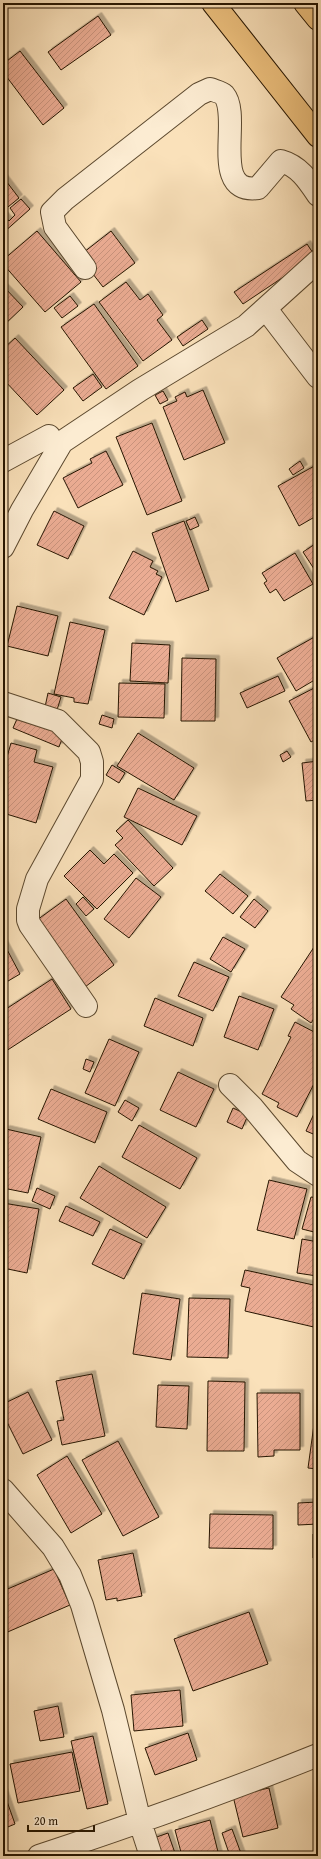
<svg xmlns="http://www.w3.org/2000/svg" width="321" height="1859" viewBox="0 0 321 1859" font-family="'Gentium Book Plus',serif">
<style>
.building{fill:url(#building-hatch);stroke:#261500;filter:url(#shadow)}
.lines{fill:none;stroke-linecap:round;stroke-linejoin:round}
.minor-casing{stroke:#5b482e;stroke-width:24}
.highway-casing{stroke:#261500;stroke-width:24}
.minor{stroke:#fcecd2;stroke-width:22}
.highway{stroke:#edc07d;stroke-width:22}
</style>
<defs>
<pattern id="building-hatch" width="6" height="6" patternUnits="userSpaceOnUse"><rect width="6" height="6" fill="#ebac93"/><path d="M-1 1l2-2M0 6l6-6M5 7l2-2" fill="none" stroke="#c9937d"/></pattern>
<filter id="shadow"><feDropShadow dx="3.5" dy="-3.5" stdDeviation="0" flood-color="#0004"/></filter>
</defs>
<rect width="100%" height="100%" fill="#fae1ba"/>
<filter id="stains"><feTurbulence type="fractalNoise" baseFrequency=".005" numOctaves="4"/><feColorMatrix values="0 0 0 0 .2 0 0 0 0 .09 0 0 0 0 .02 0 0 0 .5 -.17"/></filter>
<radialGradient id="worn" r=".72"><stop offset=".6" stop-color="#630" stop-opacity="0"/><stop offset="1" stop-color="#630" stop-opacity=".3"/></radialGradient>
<!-- building -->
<path class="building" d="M98,16L111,35L61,70L48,52Z
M20,51L64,108L43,125L3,72V64Z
M3,177L19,198L3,211Z
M21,199L30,209L3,233V214L9,221L15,215L10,208Z
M37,231L81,282L45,312L3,264V260Z
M111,231L135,263L103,287L79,256Z
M307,244L315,256L243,304L234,292Z
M126,282L140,300L148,294L163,315L157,320L172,340L143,361L99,302Z
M3,286L23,307L3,326Z
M70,296L78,306L62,318L54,308Z
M94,304L138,366L106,389L61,327Z
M202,320L208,329L183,346L177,337Z
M15,338L64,390L37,415L3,379V349Z
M93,374L102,387L83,401L73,388Z
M203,390L225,443L184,460L163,407L177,401L175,397L185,392L187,397Z
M163,391L168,400L160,404L155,395Z
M152,423L182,501L147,515L116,437Z
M106,451L123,485L78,508L63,478L92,463L90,459Z
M300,461L304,468L293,475L289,469Z
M318,464V515L299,526L278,486Z
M54,511L84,526L68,559L37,545Z
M195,517L199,526L190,530L186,521Z
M184,521L209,590L176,602L152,533Z
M318,542V575L303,552Z
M133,551L153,561L150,567L158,571L156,574L162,577L144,615L109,598Z
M295,553L313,584L284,601L276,589L270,593L264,583L267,581L262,573Z
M17,606L58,616L48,656L7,646Z
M70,622L105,630L88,704L74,702V698L54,694Z
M318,635V678L296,691L277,658Z
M132,643L170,645L168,683L130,681Z
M182,658L216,659L215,721H181Z
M278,676L285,691L247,708L240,693Z
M119,683L165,684L164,718L118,717Z
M318,686V738L311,742L289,701Z
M48,693L61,697L57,710L45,707Z
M20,712L65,731L59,747L13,728Z
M102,715L114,719L112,728L99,724Z
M138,733L194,768L174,800L117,766Z
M11,743L37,750L34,762L53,767L36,823L3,813V771Z
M287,751L291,757L283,762L280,755Z
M318,761V800L306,801L302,763Z
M112,765L125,773L119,783L106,775Z
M138,788L197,816L182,845L124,817Z
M128,820L173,868L154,886L115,845L123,838L116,831Z
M90,850L104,864L114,854L133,873L97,909L64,876Z
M220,874L248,896L233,914L205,891Z
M136,878L161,897L129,938L104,919Z
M83,897L94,909L86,916L76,904Z
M66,899L114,965L85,987L37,920Z
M254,899L268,911L255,928L240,917Z
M223,937L245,949L231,972L210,959Z
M318,941V1013L311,1023L291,1009L294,1005L281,997Z
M3,942L20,974L3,984Z
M194,962L229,977L213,1011L178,996Z
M52,979L71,1009L6,1051L3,1045V1011Z
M239,996L274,1009L258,1050L224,1037Z
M155,998L203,1018L193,1046L144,1026Z
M295,1022L318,1034V1076L297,1117L277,1107L279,1103L262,1094L291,1037L288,1036Z
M109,1039L139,1052L115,1106L85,1093Z
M86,1059L94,1062L90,1072L83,1069Z
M178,1072L214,1089L196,1127L160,1110Z
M51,1089L107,1112L95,1143L38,1119Z
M125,1100L139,1108L132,1121L118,1112Z
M318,1105V1136L306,1131Z
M233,1108L248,1115L242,1129L227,1122Z
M139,1125L197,1158L180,1189L122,1157Z
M6,1129L41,1137L28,1193L3,1188V1141Z
M99,1166L166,1207L147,1238L80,1198Z
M269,1180L307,1189L294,1239L257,1230Z
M37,1188L55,1196L50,1209L32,1201Z
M311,1197L318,1198V1233L302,1229Z
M3,1203L39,1209L27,1273L3,1268Z
M66,1206L100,1222L93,1236L59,1221Z
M110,1229L142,1244L124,1279L92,1264Z
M302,1239L318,1242V1281H316L317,1276L297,1273Z
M245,1270L318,1286V1328L245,1311L250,1288L241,1286Z
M142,1293L180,1299L171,1360L133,1354Z
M189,1298L230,1299L228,1358L187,1357Z
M92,1374L105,1436L62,1445L57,1421L64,1420L56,1381Z
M208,1381L245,1382L244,1451H207Z
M158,1385L189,1386L187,1429L156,1427Z
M28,1392L52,1440L23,1454L3,1414V1404Z
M257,1393H300V1450H274V1456L258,1457Z
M318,1395V1469L308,1468Z
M118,1441L159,1517L123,1536L82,1460Z
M67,1456L102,1514L71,1533L37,1475Z
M318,1502V1524L298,1525V1503Z
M210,1514L273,1515V1549L209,1548Z
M313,1534H318V1558H313Z
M133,1553L142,1596L117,1601V1598L106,1600L98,1560Z
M54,1569L70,1605L3,1634V1591Z
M249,1612L268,1664L193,1691L174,1639Z
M180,1690L183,1726L134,1731L131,1695Z
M58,1706L64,1737L40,1741L34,1711Z
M188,1733L197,1760L155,1775L145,1748Z
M93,1736L108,1804L87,1809L71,1741Z
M72,1752L80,1791L18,1803L10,1764Z
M269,1788L278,1828L243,1837L233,1796Z
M3,1790L15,1824L3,1829Z
M210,1820L219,1856H182L175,1830Z
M232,1829L242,1856H230L222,1833Z
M168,1833L176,1856H157L151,1839Z"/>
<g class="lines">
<!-- minor casing -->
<g class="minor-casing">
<path id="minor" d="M85,268L55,227L52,212L65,199L199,94L210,89C215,91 221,92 224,95C242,116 209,195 258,188L281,161C299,166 308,180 318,195
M266,309L318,377
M3,461L49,436
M3,547L22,510L62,442L140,390L246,326L318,261
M3,703L58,721L89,752L92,762V779L37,879L28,909V920L30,925L86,1006
M230,1085L252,1107L297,1161L318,1175
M3,1490L53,1547L70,1575L82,1605L113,1710L140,1822L151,1856
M39,1856C133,1825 226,1792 318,1755"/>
</g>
<!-- highway casing -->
<g class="highway-casing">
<path id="highway" d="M213,3L318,136
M305,3L318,19"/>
</g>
<!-- minor -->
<use href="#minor" class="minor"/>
<!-- highway -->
<use href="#highway" class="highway"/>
</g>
<!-- margin -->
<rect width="321" height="1859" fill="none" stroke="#fae1ba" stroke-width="16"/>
<rect x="4" y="4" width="313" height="1851" fill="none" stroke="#261500" stroke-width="2"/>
<rect x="8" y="8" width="305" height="1843" fill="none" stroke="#261500"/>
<!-- scale -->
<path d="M28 1825v6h66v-6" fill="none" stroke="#261500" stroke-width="2"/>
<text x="34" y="1825" font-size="12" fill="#261500" stroke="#fcecd2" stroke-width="3" paint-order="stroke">20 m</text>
<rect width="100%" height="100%" filter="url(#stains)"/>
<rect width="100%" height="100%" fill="url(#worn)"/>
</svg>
